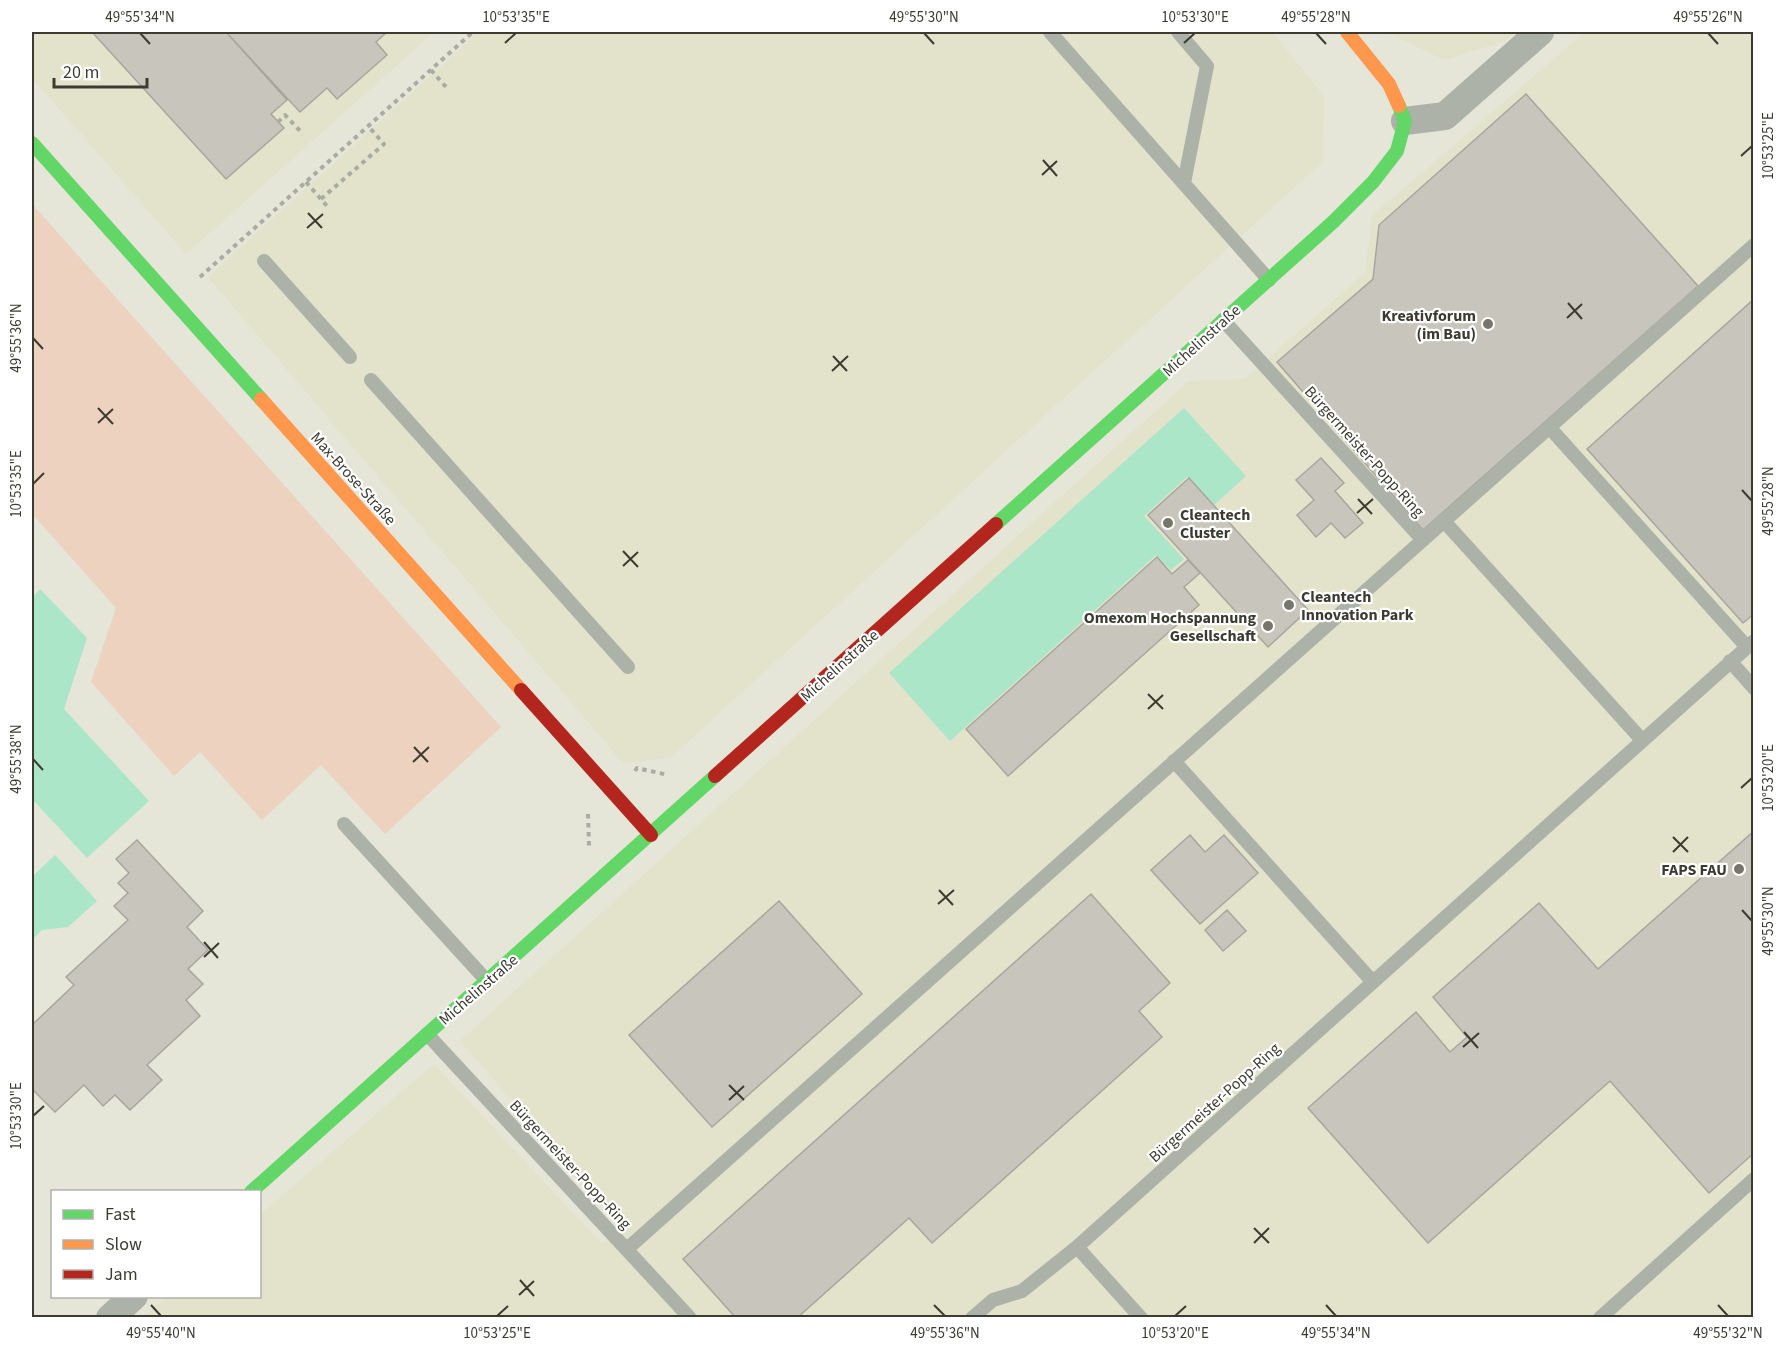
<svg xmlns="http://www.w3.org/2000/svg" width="1785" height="1349" viewBox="0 0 1785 1349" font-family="'Source Sans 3',sans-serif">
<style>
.built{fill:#e3e3cb}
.green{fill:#ecd2bf}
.water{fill:#aae6c7}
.building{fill:#c8c6bc;stroke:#a8a69c;stroke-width:1.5}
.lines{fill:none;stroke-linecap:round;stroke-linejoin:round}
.path{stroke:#a9aca3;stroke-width:4;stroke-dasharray:4.5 4.5;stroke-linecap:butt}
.lane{stroke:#acb2a8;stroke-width:14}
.street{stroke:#acb2a8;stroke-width:28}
.fast{stroke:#63d668;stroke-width:14}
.slow{stroke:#ff974d;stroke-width:14}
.jam{stroke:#b3261e;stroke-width:14}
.ticks{fill:none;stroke:#3b3b31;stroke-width:2}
.poi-dot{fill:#76766b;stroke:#fff;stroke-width:2}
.labels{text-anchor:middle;stroke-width:4.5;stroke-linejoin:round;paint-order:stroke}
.poi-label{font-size:16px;font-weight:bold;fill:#3b3b31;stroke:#fff;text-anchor:end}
.street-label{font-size:16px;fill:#3b3b31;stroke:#fff}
.neatline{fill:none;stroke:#3b3b31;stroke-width:2}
.ticks-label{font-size:15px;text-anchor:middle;fill:#3b3b31}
</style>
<rect width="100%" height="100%" fill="#e5e5d8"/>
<!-- built -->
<path class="built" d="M32,32H434L186,254L32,78Z
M479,32H1272L1324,96L1323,161L670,758L623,763L208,277Z
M1387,32H1516L1505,41L1444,60Z
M1585,32H1753V1317L142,1318L166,1297L260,1296V1215L434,1064L602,1244L622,1225L460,1041L1189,381L1245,379L1365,273L1372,216Z"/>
<!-- green -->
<path class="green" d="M32,204L501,727L385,834L321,765L262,820L200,752L174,776L91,682L116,608L35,517L32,520Z"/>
<!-- water -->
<path class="water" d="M1184,408L1246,476L1214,505L1187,477L1144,516L1184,559L1171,570L1156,555L950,741L889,673Z
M40,589L87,638L64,709L149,801L87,858L32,799V598Z
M55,855L97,901L68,927L42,930L32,940V877Z"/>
<!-- building -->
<path class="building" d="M92,32H226L287,100L271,114L284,128L226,179Z
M226,32H387L376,42L387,55L337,99L327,88L300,112Z
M1526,94L1698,286L1423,530L1277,362L1373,279L1379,225Z
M1754,299V614L1743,623L1587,449Z
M1321,458L1344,483L1335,491L1363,523L1345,538L1331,523L1316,537L1297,515L1314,500L1296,480Z
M1189,478L1308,610L1268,647L1148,515Z
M1157,557L1172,574L1188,560L1200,573L1184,587L1199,605L1008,776L966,729Z
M1754,831V1153L1709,1193L1610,1081L1428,1243L1308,1108L1416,1012L1450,1052L1467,1037L1433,997L1539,903L1598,969Z
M1190,835L1205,852L1224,835L1258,873L1200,924L1151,870Z
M137,840L203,911L187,927L208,950L188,969L203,984L186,1000L200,1016L147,1065L162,1080L130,1110L115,1095L103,1106L84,1085L55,1112L32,1089V1025L74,985L66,977L128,920L114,906L128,893L118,883L129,873L116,859Z
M1091,894L1170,983L1139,1011L1162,1037L932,1243L909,1218L797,1318H736L683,1259Z
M779,901L862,994L712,1127L629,1035Z
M1227,910L1246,931L1223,951L1205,930Z"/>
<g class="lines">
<!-- path -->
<path class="path" d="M508,32H509
M431,70L446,87
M278,122L285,115L303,134
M306,182L327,206
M321,199L384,144L368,126
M200,277L473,32
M635,771L637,768L668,775
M588,814L589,846"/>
<!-- lane -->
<path class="lane" d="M1050,32L1269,280
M1178,32L1207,66L1184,183
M264,261L350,357
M1223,320L1422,539
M371,380L628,667
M1549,427L1747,647
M1443,520L1642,740
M1730,661L1754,688
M1174,761L1372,981
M344,824L487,981
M427,1034L690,1318
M1077,1247L1141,1318
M627,1249L1754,245
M972,1318L993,1300L1022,1291L1077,1247L1754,641
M1600,1318L1754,1179"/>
<!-- street -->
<path class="street" d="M1405,121L1445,116L1540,32
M110,1318L134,1296"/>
<!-- fast -->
<path class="fast" d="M32,143L261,399
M996,524L1333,222L1373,182L1397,151L1405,121L1399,106
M251,1192L715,776"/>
<!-- slow -->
<path class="slow" d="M1347,32L1389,84L1399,106
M261,399L521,690"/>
<!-- jam -->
<path class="jam" d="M521,690L651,835
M715,776L996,524"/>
</g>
<!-- ticks -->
<path class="ticks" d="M140,33L150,44M924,33L934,44M1316,33L1326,44M1708,33L1718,44M505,43L516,33M1184,43L1195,33M1741,156L1752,146M1043,160L1057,176M1042,175L1057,161M308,213L322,228M307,228L323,214M1568,303L1582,319M1567,318L1582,304M33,338L43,349M833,356L847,371M832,371L848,356M98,408L113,424M98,423L113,409M33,484L44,473M1742,490L1752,501M1358,499L1372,514M1357,513L1373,499M623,551L638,567M623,566L638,552M1148,694L1163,709M1148,709L1163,695M414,747L428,762M33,759L43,770M413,762L429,747M1741,788L1752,778M1673,837L1688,852M1673,852L1688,837M939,890L953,905M938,904L954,890M1742,910L1752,921M204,942L218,958M204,957L219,943M1464,1032L1478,1048M1463,1047L1479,1033M729,1085L744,1100M729,1100L744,1086M33,1116L44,1106M1254,1228L1269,1243M1254,1243L1269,1228M520,1280L534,1296M519,1295L534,1281M151,1305L161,1316M934,1305L945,1316M1326,1305L1336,1316M1718,1305L1728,1316M497,1316L508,1306M1175,1316L1186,1306"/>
<!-- markers -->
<g class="poi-dot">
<circle cx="1488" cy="324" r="6"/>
<circle cx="1168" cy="523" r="6"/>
<circle cx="1289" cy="605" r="6"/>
<circle cx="1268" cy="626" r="6"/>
<circle cx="1739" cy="869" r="6"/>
</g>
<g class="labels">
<!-- poi labels -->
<g class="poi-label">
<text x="1476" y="321">Kreativforum<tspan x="1476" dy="18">(im Bau)</tspan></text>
<text x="1180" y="520" text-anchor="start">Cleantech<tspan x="1180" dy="18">Cluster</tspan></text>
<text x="1301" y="602" text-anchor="start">Cleantech<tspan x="1301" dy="18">Innovation Park</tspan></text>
<text x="1256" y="623">Omexom Hochspannung<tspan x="1256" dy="18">Gesellschaft</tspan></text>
<text x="1727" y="875">FAPS FAU</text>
</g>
<!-- street labels -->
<g class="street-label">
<text transform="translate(1201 340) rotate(-42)" y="6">Michelinstraße</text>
<text transform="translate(1365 451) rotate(48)" y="6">Bürgermeister-Popp-Ring</text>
<text transform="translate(354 478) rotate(48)" y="6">Max-Brose-Straße</text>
<text transform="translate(839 665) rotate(-42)" y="6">Michelinstraße</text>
<text transform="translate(478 989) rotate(-41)" y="6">Michelinstraße</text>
<text transform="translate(1214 1102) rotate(-42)" y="6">Bürgermeister-Popp-Ring</text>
<text transform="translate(571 1164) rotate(47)" y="6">Bürgermeister-Popp-Ring</text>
</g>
</g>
<!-- border -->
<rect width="1785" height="1349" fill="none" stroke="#ffffff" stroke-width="66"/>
<!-- legend -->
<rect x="51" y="1190" width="210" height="108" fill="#ffffff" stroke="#b1b1ad" stroke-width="1.5"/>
<rect x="63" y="1210" width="30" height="9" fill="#63d668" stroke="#b1b1ad" stroke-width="1.5"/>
<text x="105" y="1220" font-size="18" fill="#3b3b31">Fast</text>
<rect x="63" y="1240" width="30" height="9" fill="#ff974d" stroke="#b1b1ad" stroke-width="1.5"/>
<text x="105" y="1250" font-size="18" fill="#3b3b31">Slow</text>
<rect x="63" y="1270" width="30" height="9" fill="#b3261e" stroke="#b1b1ad" stroke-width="1.5"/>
<text x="105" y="1280" font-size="18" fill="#3b3b31">Jam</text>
<!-- scale -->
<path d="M54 78v9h93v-9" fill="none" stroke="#3b3b31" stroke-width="3"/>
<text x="63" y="78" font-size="18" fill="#3b3b31" stroke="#ffffff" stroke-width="4.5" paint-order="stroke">20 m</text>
<rect x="33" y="33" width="1719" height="1283" class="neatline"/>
<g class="ticks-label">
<text x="140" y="22">49°55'34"N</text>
<text x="516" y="22">10°53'35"E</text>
<text x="924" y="22">49°55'30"N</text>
<text x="1195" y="22">10°53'30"E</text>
<text x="1316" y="22">49°55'28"N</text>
<text x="1708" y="22">49°55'26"N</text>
<text transform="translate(1768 146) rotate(-90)" y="5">10°53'25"E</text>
<text transform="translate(16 338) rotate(-90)" y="5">49°55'36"N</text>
<text transform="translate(16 484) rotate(-90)" y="5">10°53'35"E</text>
<text transform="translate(1768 501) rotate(-90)" y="5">49°55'28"N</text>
<text transform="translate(16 759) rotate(-90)" y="5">49°55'38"N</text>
<text transform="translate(1768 778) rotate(-90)" y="5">10°53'20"E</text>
<text transform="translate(1768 921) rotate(-90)" y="5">49°55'30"N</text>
<text transform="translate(16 1116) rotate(-90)" y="5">10°53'30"E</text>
<text x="161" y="1338">49°55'40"N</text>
<text x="497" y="1338">10°53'25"E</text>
<text x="945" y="1338">49°55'36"N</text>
<text x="1175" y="1338">10°53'20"E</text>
<text x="1336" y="1338">49°55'34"N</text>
<text x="1728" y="1338">49°55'32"N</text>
</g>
</svg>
